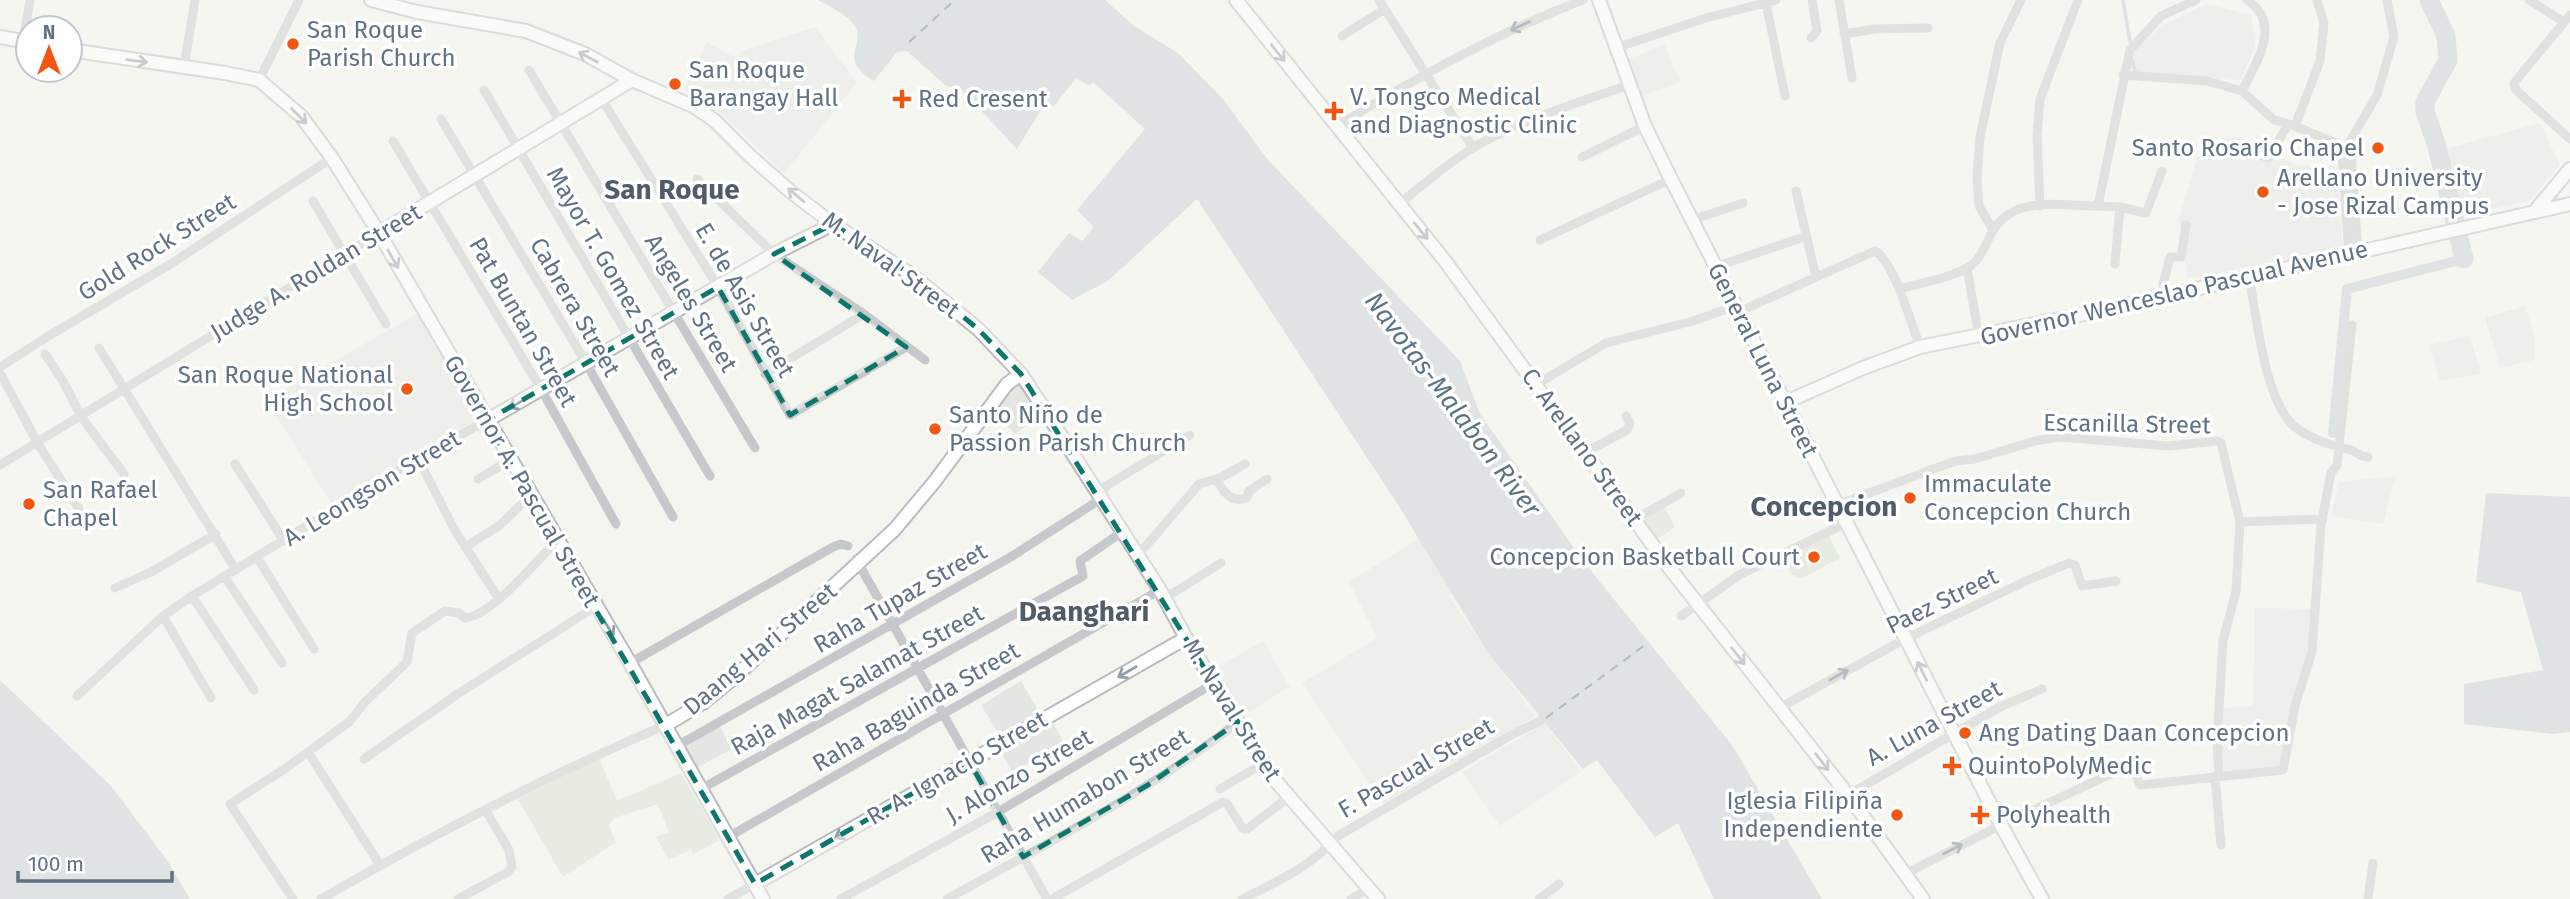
<svg xmlns="http://www.w3.org/2000/svg" width="2570" height="899" viewBox="0 0 2570 899" font-family="'Fira Sans',sans-serif">
<style>
.built{fill:#e5e6e4}
.green{fill:#d4ddd1}
.water{fill:#c3ccd2}
.lines{fill:none;stroke-linecap:round;stroke-linejoin:round}
.stream{stroke:#c3ccd2;stroke-width:3.5}
.canal{stroke:#c3ccd2;stroke-width:10}
.river{stroke:#c3ccd2;stroke-width:19}
.ferry{stroke:#5c7582;stroke-width:2;stroke-dasharray:9 7;stroke-linecap:butt}
.secondary-casing{stroke:#b8bcc1;stroke-width:16}
.street{stroke:#c6c9cc;stroke-width:9}
.secondary{stroke:#fff;stroke-width:12}
.oneway{stroke:#6b7b8b}
.oneway2{stroke:#909ca9}
.marked{fill:none;stroke:#0f766e;stroke-width:5;stroke-dasharray:14 9;stroke-linejoin:round}
.poi-dot{fill:#f15613;stroke:#fff;stroke-width:2.5}
.labels{text-anchor:middle;stroke-width:7;stroke-linejoin:round;paint-order:stroke}
.poi-label{font-size:24px;fill:#617284;stroke:#fff;text-anchor:start}
.street-label{font-size:24px;fill:#617284;stroke:#fff}
.water-label{font-size:26px;font-style:italic;fill:#5c7582;stroke:#fff}
.quarter-label{font-size:28px;font-weight:bold;fill:#505c68;stroke:#fff}
</style>
<rect width="100%" height="100%" fill="#f5f5f0"/>
<!-- built -->
<path class="built" d="M2206,4L2251,15L2255,46L2241,80L2136,75L2131,69L2137,45L2170,22Z
M815,27L857,83L784,173L711,104L684,90L706,42L737,59L741,51Z
M1665,45L1680,82L1640,97L1626,60Z
M2540,123L2560,165L2529,201L2461,216L2445,149Z
M2240,137L2296,165L2337,167L2343,248L2188,279L2179,218L2197,159L2220,139Z
M2525,306L2534,334V360L2500,368L2485,318Z
M420,312L481,417L331,503L266,400Z
M2470,336L2481,374L2440,381L2429,345Z
M1018,381L1042,414L1015,434L991,409Z
M2396,476L2383,524L2331,516L2339,482Z
M1453,517L1473,585L1448,596L1535,717L1383,804L1302,683L1377,638L1349,582Z
M2255,608L2312,609L2310,652L2283,769L2221,773V708L2253,706Z
M1263,641L1290,687L1243,715L1214,669Z
M1021,681L1040,713L1000,736L981,705Z
M1053,723L1064,743L1012,772L1001,752Z
M1545,723L1581,772L1500,826L1462,772Z
M720,726L732,749L691,771L679,748Z"/>
<!-- green -->
<path class="green" d="M1664,506L1675,527L1656,540L1641,519Z
M1828,534L1840,558L1800,579L1792,575L1786,563L1788,556Z
M599,758L617,801L681,773L720,840L693,854L691,849L669,860L656,837L669,832L658,804L614,818L609,826L616,842L563,877L518,799Z"/>
<!-- water -->
<path class="water" d="M818,0H1105L1134,26L1178,53L1223,99L1268,160L1460,361L1480,414L1583,561L1732,745L1822,899H1714L1678,823L1655,837L1597,760L1583,769L1488,653L1397,503L1197,199L1109,280L1072,300L1038,272L1069,233L1082,241L1094,227L1077,210L1145,129L1093,82L1089,86L1076,78L1055,105L1041,110L1017,149L961,89L946,86L907,51L897,52L874,81C835,57 868,45 854,25C847,14 829,7 818,0Z
M2486,493L2570,497V732L2553,734L2464,724V684L2543,670L2521,592L2476,582Z
M0,680L111,786L167,860L190,899H0Z"/>
<g class="lines">
<!-- stream -->
<path class="stream" d="M2123,0L2130,42
M2132,59L2135,71"/>
<!-- canal -->
<path class="canal" d="M2333,433L2347,289L2464,259"/>
<!-- river -->
<path class="river" d="M2429,0L2446,36L2448,60L2425,102V112L2436,143L2464,259"/>
<!-- ferry -->
<path class="ferry" d="M909,42L955,0
M1546,718L1649,642"/>
<!-- secondary casing -->
<g class="secondary-casing">
<path id="secondary" d="M371,0L417,12L526,31L585,54L632,80L695,107L715,121L749,155L791,192L833,224L912,275L978,329L1021,374L1044,409L1160,590L1186,638L1274,779L1378,899
M1236,0L1445,261L1671,570L1848,795L1923,899
M1599,0L1645,126L1671,179L2001,825L2042,899
M0,37L28,42
M70,50L225,73L259,80L301,116L332,158L379,233L630,663L763,899
M2535,211L2570,169
M379,233L632,80
M1784,403L1863,368L1920,347L2099,311L2570,204
M486,421L774,254L833,224
M666,725L704,702L737,675L895,529L935,481L1007,384L1021,374
M755,884L1186,638"/>
</g>
<!-- street -->
<path class="street" d="M1379,0L1473,148
M1839,0L1852,78
M2529,0L2564,22
M1766,3L1785,96
M2570,15L2514,83L2516,90L2570,139
M1844,34L1875,29L1928,28
M1342,36L1385,9
M1811,38L1817,31L1812,0
M23,41L30,0
M1615,48L1706,18L1776,0
M184,67L195,0
M529,70L755,448
M2123,75L2207,81L2242,91L2274,120L2295,126L2347,148
M259,80L299,0
M484,90L710,476
M2242,91C2256,63 2283,23 2247,0
M601,98L718,287L790,415L906,347
M441,119L586,363L673,517
M1337,126C1418,77 1494,34 1583,0
M2295,126L2320,61L2324,23L2317,0
M393,141L541,389L616,524
M2347,148L2351,155L2358,252
M2260,155L2269,158L2288,124
M1582,157L1645,126
M697,179L774,254L864,314L925,360
M1796,191L1816,277
M313,201L386,324
M1399,204C1423,185 1446,164 1473,148C1520,120 1577,103 1629,85
M2040,206L2037,135L2040,99L2078,0
M2098,206L2120,207L2146,213L2162,171
M1692,220L1743,203
M1993,230L1979,206L1977,178L1980,137L2000,43L2021,0
M1540,240L1671,179
M2349,254L2342,155L2377,95L2394,37L2387,0
M2115,264L2120,207
M1715,267L1807,236
M1967,268L1979,337
M2249,277C2257,317 2264,399 2294,426C2308,438 2332,446 2348,449C2357,451 2359,457 2368,457
M1899,289C1921,283 1947,279 1967,268C1980,261 1985,246 1991,234C2012,194 2060,206 2098,206L2130,50L2161,16L2196,0
M2165,296L2163,284L2170,257H2181L2186,225
M1738,312L1875,251C1894,261 1912,326 1920,347
M99,348L236,570
M45,354L63,381L82,418L124,474
M0,367L50,335L169,265L332,158
M0,373L37,442L79,509
M765,374L864,314
M1537,384L1606,343L1693,321L1735,306
M1586,452L1627,430L1630,423L1626,416
M418,458L454,529L499,599
M235,464L284,541
M0,465L379,233
M478,479L510,460
M1216,479C1223,491 1232,505 1247,497L1249,491L1267,479
M1837,505L1955,461L1975,459L2035,441L2059,437L2169,446L2217,441L2221,443L2240,522L2236,592L2223,640L2217,743L2219,775
M1634,520L1681,493
M2240,522L2323,519
M465,547L500,525L530,496
M1136,553L1146,546L1199,484L1220,478L1245,464
M257,557L314,649
M856,559L1047,899
M225,577L282,663
M115,588L151,572L216,534
M192,596L254,690
M1165,598L1221,563
M163,616L211,698
M1681,616L1739,575L1846,523
M630,663L833,547L841,544L848,546
M77,696L163,616L192,596L418,458L486,421
M1779,708L1905,639L2028,580L2069,563L2075,565L2082,586L2116,581
M677,746L1014,555L1096,502L1106,486L1190,435
M308,752L380,865
M364,759L459,693L595,607
M2215,776L2221,845
M701,789L1083,576L1080,561L1122,532
M1220,789L1264,763
M1848,795L2000,707L2042,689
M728,837L1160,590
M1905,874L2001,825L2126,767L2133,769L2140,785L2283,770L2295,706L2312,652L2321,525L2331,473L2337,465L2352,325
M293,899L230,804L286,768L349,722L365,702L407,662L412,633L445,611L459,613L465,618C491,616 538,560 557,540
M321,899C432,835 548,775 666,725
M458,899L508,872L512,867L509,850L486,811
M728,899L755,884
M841,899L998,812L1214,683
M947,899C1046,844 1149,792 1238,722
M1052,899L1223,802L1227,803L1243,829H1247L1289,797
M1242,899C1275,883 1314,865 1338,836L1513,734L1542,720
M1351,899L1369,888
M1539,899L1559,884
M2368,899L2373,863"/>
<!-- secondary -->
<use href="#secondary" class="secondary"/>
</g>
<!-- one-way arrows -->
<defs><path id="oneway-shaft" d="M-6 0H5M1.5-3L5.5 0L1.5 3" fill="none" stroke-width="1.6" stroke-linecap="round" stroke-linejoin="round" transform="scale(1.75)"/></defs>
<g class="oneway">
<use href="#oneway-shaft" transform="translate(1520 26) rotate(155)"/>
<use href="#oneway-shaft" transform="translate(1839 675) rotate(-29)"/>
<use href="#oneway-shaft" transform="translate(1953 849) rotate(-27)"/>
</g>
<g class="oneway2">
<use href="#oneway-shaft" transform="translate(1278 53) rotate(51)"/>
<use href="#oneway-shaft" transform="translate(588 57) rotate(-152)"/>
<use href="#oneway-shaft" transform="translate(137 61) rotate(8)"/>
<use href="#oneway-shaft" transform="translate(299 116) rotate(46)"/>
<use href="#oneway-shaft" transform="translate(796 195) rotate(-140)"/>
<use href="#oneway-shaft" transform="translate(1421 231) rotate(51)"/>
<use href="#oneway-shaft" transform="translate(393 259) rotate(60)"/>
<use href="#oneway-shaft" transform="translate(518 403) rotate(150)"/>
<use href="#oneway-shaft" transform="translate(608 627) rotate(58)"/>
<use href="#oneway-shaft" transform="translate(1738 656) rotate(52)"/>
<use href="#oneway-shaft" transform="translate(1922 671) rotate(-117)"/>
<use href="#oneway-shaft" transform="translate(1127 672) rotate(150)"/>
<use href="#oneway-shaft" transform="translate(1822 762) rotate(52)"/>
<use href="#oneway-shaft" transform="translate(844 833) rotate(150)"/>
</g>
<!-- marked area -->
<path d="M0 0H2570V899H0ZM833,224L912,275L978,329L1021,374L1238,722L1148,785L1023,857L969,761L755,884L486,421L718,287L790,415L906,347L774,254Z" fill="#f5f5f0" fill-opacity=".55" fill-rule="evenodd"/>
<path class="marked" d="M833,224L912,275L978,329L1021,374L1238,722L1148,785L1023,857L969,761L755,884L486,421L718,287L790,415L906,347L774,254Z"/>
<!-- markers -->
<g class="poi-dot">
<circle cx="293" cy="44" r="7"/>
<circle cx="675" cy="84" r="7"/>
<path d="M898.5 88.5h7v7h7v7h-7v7h-7v-7h-7v-7h7z"/>
<path d="M1330.5 100.5h7v7h7v7h-7v7h-7v-7h-7v-7h7z"/>
<circle cx="2378" cy="148" r="7"/>
<circle cx="2263" cy="192" r="7"/>
<circle cx="407" cy="389" r="7"/>
<circle cx="935" cy="429" r="7"/>
<circle cx="1910" cy="498" r="7"/>
<circle cx="29" cy="504" r="7"/>
<circle cx="1814" cy="557" r="7"/>
<circle cx="1965" cy="733" r="7"/>
<path d="M1948.5 755.5h7v7h7v7h-7v7h-7v-7h-7v-7h7z"/>
<circle cx="1897" cy="815" r="7"/>
<path d="M1976.5 804.5h7v7h7v7h-7v7h-7v-7h-7v-7h7z"/>
</g>
<g class="labels">
<!-- poi labels -->
<g class="poi-label">
<text x="307" y="38">San Roque<tspan x="307" dy="28">Parish Church</tspan></text>
<text x="689" y="78">San Roque<tspan x="689" dy="28">Barangay Hall</tspan></text>
<text x="1350" y="105">V. Tongco Medical<tspan x="1350" dy="28">and Diagnostic Clinic</tspan></text>
<text x="918" y="107">Red Cresent</text>
<text x="2364" y="156" text-anchor="end">Santo Rosario Chapel</text>
<text x="2277" y="186">Arellano University<tspan x="2277" dy="28">- Jose Rizal Campus</tspan></text>
<text x="393" y="383" text-anchor="end">San Roque National<tspan x="393" dy="28">High School</tspan></text>
<text x="949" y="423">Santo Niño de<tspan x="949" dy="28">Passion Parish Church</tspan></text>
<text x="1924" y="492">Immaculate<tspan x="1924" dy="28">Concepcion Church</tspan></text>
<text x="43" y="498">San Rafael<tspan x="43" dy="28">Chapel</tspan></text>
<text x="1800" y="565" text-anchor="end">Concepcion Basketball Court</text>
<text x="1979" y="741">Ang Dating Daan Concepcion</text>
<text x="1968" y="774">QuintoPolyMedic</text>
<text x="1883" y="809" text-anchor="end">Iglesia Filipiña<tspan x="1883" dy="28">Independiente</tspan></text>
<text x="1996" y="823">Polyhealth</text>
</g>
<!-- street labels -->
<g class="street-label">
<text transform="translate(157 247) rotate(-32)" y="8">Gold Rock Street</text>
<text transform="translate(891 265) rotate(36)" y="8">M. Naval Street</text>
<text transform="translate(316 272) rotate(-31)" y="8">Judge A. Roldan Street</text>
<text transform="translate(613 273) rotate(60)" y="8">Mayor T. Gomez Street</text>
<text transform="translate(2174 293) rotate(-13)" y="8">Governor Wenceslao Pascual Avenue</text>
<text transform="translate(745 300) rotate(60)" y="8">E. de Asis Street</text>
<text transform="translate(691 303) rotate(59)" y="8">Angeles Street</text>
<text transform="translate(575 307) rotate(60)" y="8">Cabrera Street</text>
<text transform="translate(523 322) rotate(60)" y="8">Pat Buntan Street</text>
<text transform="translate(1763 360) rotate(63)" y="8">General Luna Street</text>
<text transform="translate(2127 424) rotate(1)" y="8">Escanilla Street</text>
<text transform="translate(1582 447) rotate(54)" y="8">C. Arellano Street</text>
<text transform="translate(522 481) rotate(60)" y="8">Governor A. Pascual Street</text>
<text transform="translate(372 488) rotate(-31)" y="8">A. Leongson Street</text>
<text transform="translate(900 598) rotate(-30)" y="8">Raha Tupaz Street</text>
<text transform="translate(1942 601) rotate(-26)" y="8">Paez Street</text>
<text transform="translate(760 649) rotate(-40)" y="8">Daang Hari Street</text>
<text transform="translate(857 680) rotate(-29)" y="8">Raja Magat Salamat Street</text>
<text transform="translate(916 707) rotate(-30)" y="8">Raha Baguinda Street</text>
<text transform="translate(1232 710) rotate(58)" y="8">M. Naval Street</text>
<text transform="translate(1934 723) rotate(-29)" y="8">A. Luna Street</text>
<text transform="translate(957 768) rotate(-30)" y="8">R. A. Ignacio Street</text>
<text transform="translate(1416 768) rotate(-30)" y="8">F. Pascual Street</text>
<text transform="translate(1019 776) rotate(-30)" y="8">J. Alonzo Street</text>
<text transform="translate(1085 796) rotate(-31)" y="8">Raha Humabon Street</text>
</g>
<!-- water labels -->
<g class="water-label">
<text transform="translate(1453 404) rotate(53)" y="9">Navotas-Malabon River</text>
</g>
<!-- quarter labels -->
<g class="quarter-label">
<text x="672" y="199">San Roque</text>
<text x="1824" y="516">Concepcion</text>
<text x="1084" y="621">Daanghari</text>
</g>
</g>
<!-- north arrow -->
<g transform="translate(49 49)"><circle r="33" fill="#ffffff" stroke="#c0c7ce" stroke-width="2"/>
<path d="M0-5L12 26L0 18L-12 26Z" fill="#f15613"/>
<text y="-10" font-size="19" font-weight="bold" text-anchor="middle" fill="#617284">N</text>
</g>
<!-- scale -->
<path d="M18 871v10h154v-10" fill="none" stroke="#617284" stroke-width="3.5"/>
<text x="28" y="871" font-size="21" fill="#617284" stroke="#ffffff" stroke-width="5" paint-order="stroke">100 m</text>
</svg>
